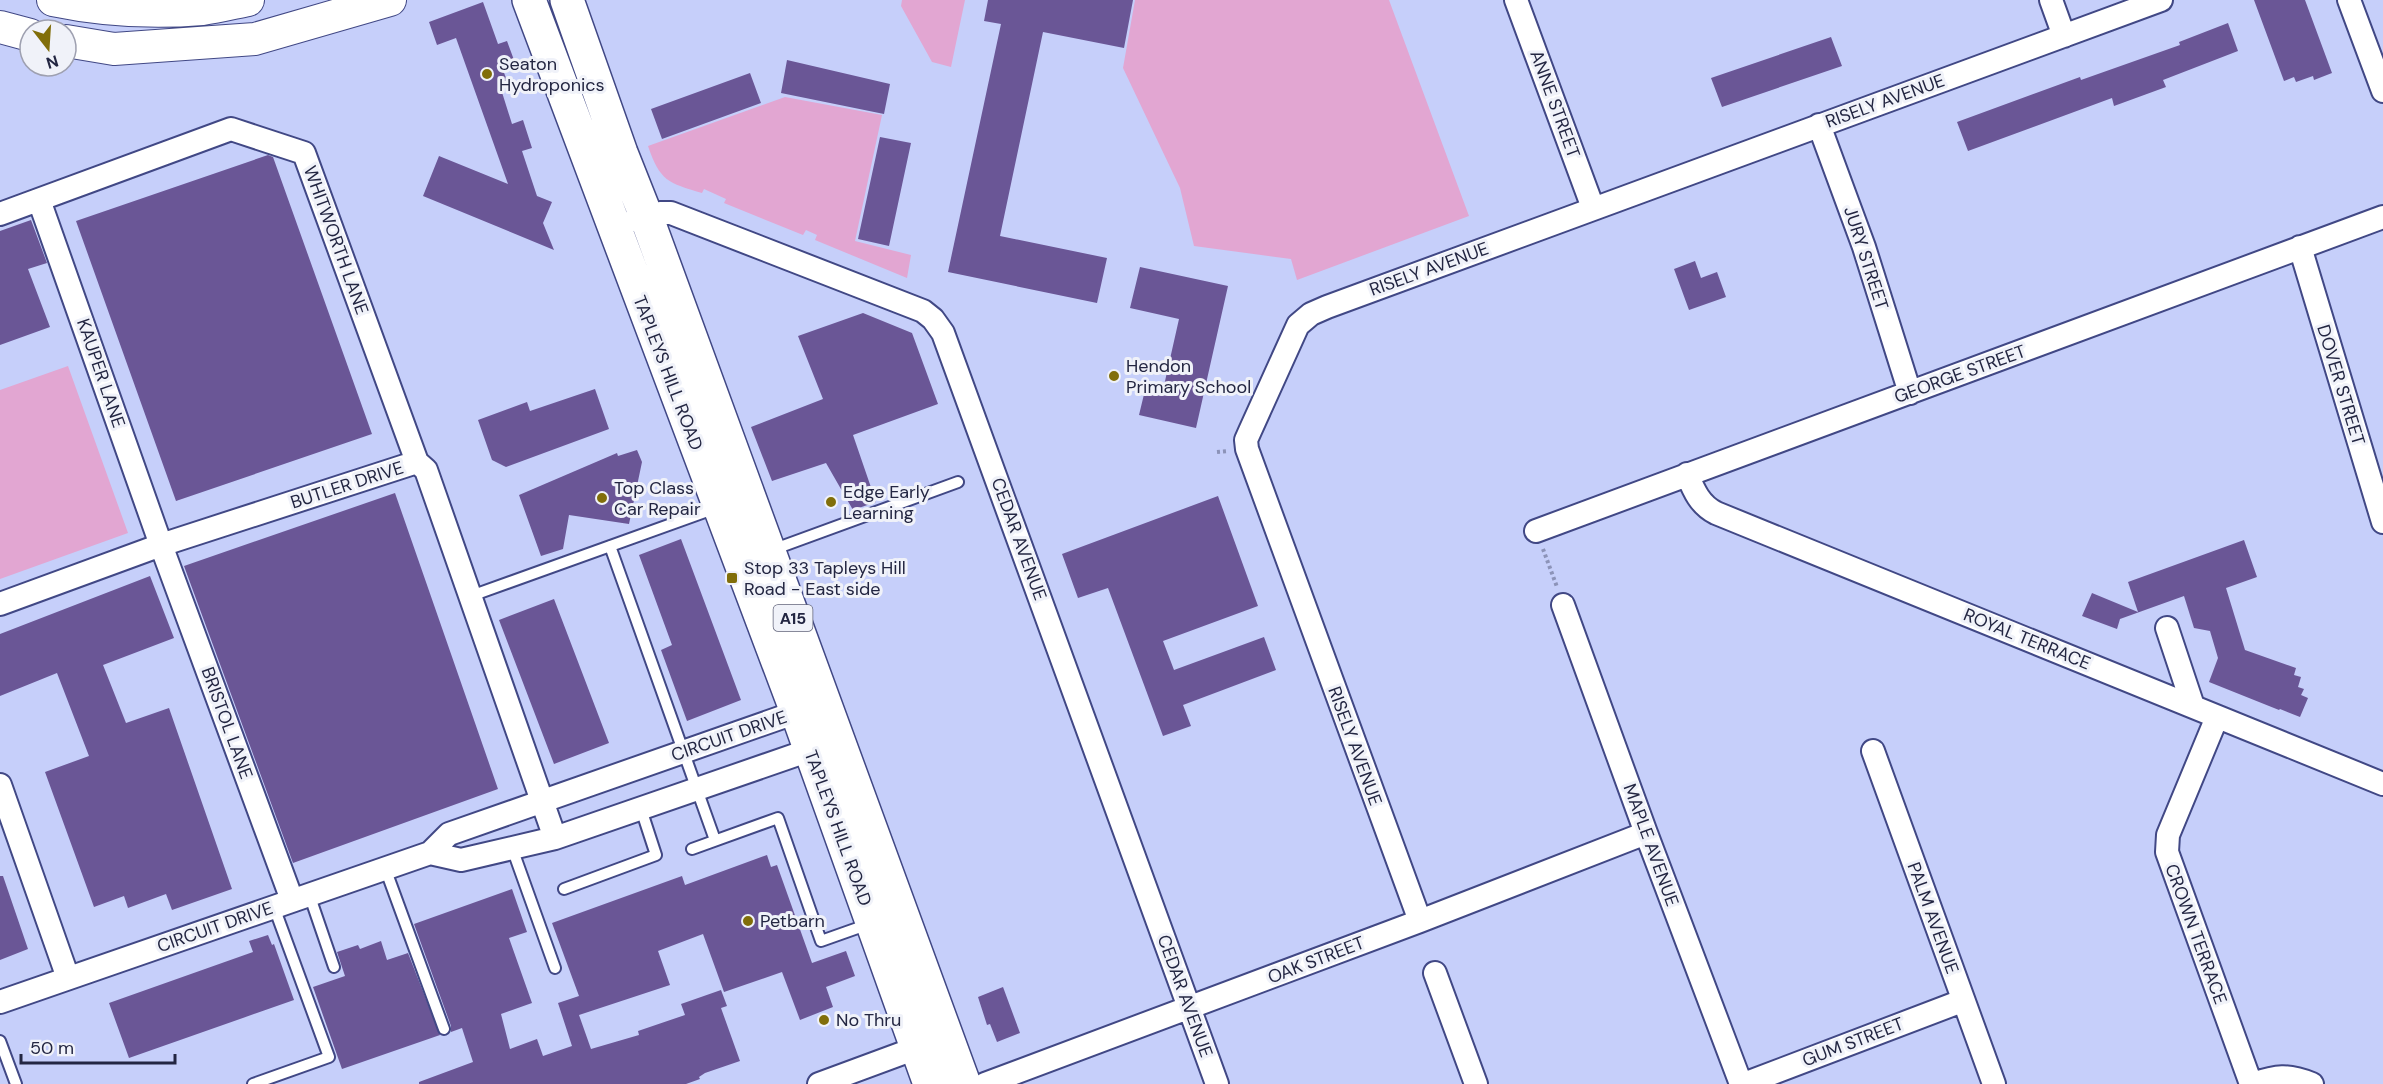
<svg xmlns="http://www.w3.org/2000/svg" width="2383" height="1084" viewBox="0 0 2383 1084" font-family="'DM Sans',sans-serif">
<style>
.green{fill:#e2a6d2}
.building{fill:#6a5696}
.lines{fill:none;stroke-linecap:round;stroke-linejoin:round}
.service-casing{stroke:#414885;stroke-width:14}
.minor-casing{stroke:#414885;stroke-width:26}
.secondary-casing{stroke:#414885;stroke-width:34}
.primary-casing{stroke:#414885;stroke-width:36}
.path{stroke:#8c93b8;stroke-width:4;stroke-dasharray:3 3;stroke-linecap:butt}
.service{stroke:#fff;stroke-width:10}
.minor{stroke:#fff;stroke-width:22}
.secondary{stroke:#fff;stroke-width:32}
.primary{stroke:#fff;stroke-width:33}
.poi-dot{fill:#816e0a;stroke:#f0f2f9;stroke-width:2}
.labels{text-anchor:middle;stroke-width:6;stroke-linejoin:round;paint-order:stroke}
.shield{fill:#f0f2f9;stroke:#606379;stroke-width:1.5}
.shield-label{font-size:16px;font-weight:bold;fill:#232642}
.poi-label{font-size:18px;fill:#232642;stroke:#f0f2f9;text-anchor:start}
.street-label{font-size:18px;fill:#232642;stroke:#f0f2f9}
</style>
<rect width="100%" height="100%" fill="#c6cffa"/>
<!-- green -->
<path class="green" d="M902,0H965L951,67L932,62L901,6Z
M1135,0H1389L1469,216L1297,280L1291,259L1194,246L1180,188L1123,68Z
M785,97L882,115L855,241L911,255L907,278L815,240L817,235L806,230L803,235L724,203L726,199L704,189L702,193C668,183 660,181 648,146Z
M68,366L128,533L0,579V390Z"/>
<!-- building -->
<path class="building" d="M988,0H1133L1124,48L1043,32L1000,236L1107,258L1097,303L948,272L1001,24L984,21Z
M2254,0H2305L2332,73L2314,80L2313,76L2296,82L2294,77L2284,81Z
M483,2L498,44L507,41L514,60L501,65L508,83L500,86L512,124L523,120L532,148L522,151L537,196L552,202L543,223L554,250L423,196L439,156L508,184L456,38L437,45L429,22Z
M2228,23L2238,51L2163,80L2166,87L2114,106L2112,98L1968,151L1957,122L2080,77L2081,80L2180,45L2179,42Z
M1831,37L1842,66L1722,107L1711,78Z
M787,60L890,84L884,114L781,93Z
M750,73L761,103L662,139L651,109Z
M880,137L911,143L889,246L858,239Z
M268,155L273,157L372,434L176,501L76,221Z
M31,220L47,263L28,269L50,327L0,345V231Z
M1695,261L1701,278L1717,272L1726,297L1689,310L1674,269Z
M1140,267L1228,286L1196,428L1139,415L1146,386L1163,390L1179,319L1130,308Z
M863,313L912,333L938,404L853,435L876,502L853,510L826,463L772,481L751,427L823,399L798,336Z
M595,389L609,429L506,467L492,460L478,420L527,402L530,411Z
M637,450L642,462L629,524L569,515L563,549L541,556L519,495L617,453L618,456Z
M395,493L498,789L293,863L184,566Z
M1218,496L1258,606L1163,641L1174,670L1264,637L1276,670L1183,705L1191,726L1163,736L1108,588L1078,598L1062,554Z
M681,539L741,700L687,721L661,650L672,645L639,555Z
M2244,540L2257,577L2226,588L2245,650L2296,668L2294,675L2301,677L2298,687L2304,689L2301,695L2308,698L2300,717L2280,709L2279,710L2209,682L2218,658L2210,631L2194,628L2184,596L2120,619L2117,629L2082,616L2092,593L2138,612L2128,582Z
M150,576L174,638L103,665L126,723L169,708L232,889L172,910L166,894L128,908L124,896L94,907L45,772L89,756L57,673L0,696V634Z
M554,599L609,743L554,764L499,620Z
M767,855L771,867L777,865L812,963L846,951L855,976L826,987L833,1007L800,1020L782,972L724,992L703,934L658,951L670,985L579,1015L591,1049L639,1035L638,1031L685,1015L681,1004L721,990L727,1006L721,1008L740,1061L705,1073L699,1077L700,1079L686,1084H419V1082L473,1062L462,1028L451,1032V1026L414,924L512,889L527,932L509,938L532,1003L501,1014L510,1049L537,1039L543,1056L572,1046L558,1003L579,996L552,923L682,876L685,885Z
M0,876H3L28,949L0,960Z
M268,935L272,945L274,944L294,1000L129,1058L109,1003L253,952L249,941Z
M381,941L387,960L408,953L440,1035L342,1069L313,987L345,976L337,952L358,945L360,949Z
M1003,987L1020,1033L997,1042L990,1024L987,1025L978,997Z"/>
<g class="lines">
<!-- service casing -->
<g class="service-casing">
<path id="service" d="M610,546L715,840
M772,550L958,482
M471,596L716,508
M512,848L555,968
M692,849L778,818L821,941L869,924
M385,868L444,1029
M564,889L656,855L641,809
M309,894L334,967
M0,1041L16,1084
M253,1084L329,1057L274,907"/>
</g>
<!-- minor casing -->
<g class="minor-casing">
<path id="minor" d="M1516,0L1593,208
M2051,0L2064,36
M2349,0L2383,91
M1819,125L1864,247L1910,393
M39,200L161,545L292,900
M0,214L231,129L304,153L417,462
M634,220L660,213H671L923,311L933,319L943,333L1217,1084
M2300,247L2383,522
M1687,474C1694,491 1700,505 1716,513L2383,784
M1536,531L2383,217
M0,604L161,545L417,462L426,470L555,838
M1563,605L1646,833L1741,1084
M2167,628L2193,706
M2217,717L2168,835L2167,852L2251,1084
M1873,751L1994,1084
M0,785L68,978
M430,853L461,860L555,838L810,750L818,738
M1420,921L1247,449L1246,440L1250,431L1298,325L1311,314L1327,307L2161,0
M1435,973L1476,1084
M0,1002L430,853L449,834L797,712L809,716
M819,1084L930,1043
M985,1084L1420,921L1646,833
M1744,1084L1962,1001
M2252,1084C2277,1076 2287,1074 2312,1084"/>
</g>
<!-- secondary casing -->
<g class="secondary-casing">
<path id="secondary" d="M53,0C101,10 153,13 202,9C218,7 233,3 248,0
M0,27L30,35
M66,41L114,49L255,39L390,0"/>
</g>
<!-- primary casing -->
<g class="primary-casing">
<path id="primary" d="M529,0L797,712L930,1084
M567,0L621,153L646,216L964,1084"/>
</g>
<!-- path -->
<path class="path" d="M1217,452L1228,451
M1543,549L1557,587"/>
<!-- service -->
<use href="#service" class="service"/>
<!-- minor -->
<use href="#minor" class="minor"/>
<!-- secondary -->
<use href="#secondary" class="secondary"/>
<!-- primary -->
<use href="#primary" class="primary"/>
</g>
<!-- markers -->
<g class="poi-dot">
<circle cx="487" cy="74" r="6"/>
<circle cx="1114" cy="376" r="6"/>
<circle cx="602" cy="498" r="6"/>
<circle cx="831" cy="502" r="6"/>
<rect x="726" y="572" width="12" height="12" rx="3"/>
<circle cx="748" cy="921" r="6"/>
<circle cx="824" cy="1020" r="6"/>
</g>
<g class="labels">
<!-- shield labels -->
<rect class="shield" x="773.5" y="605" width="39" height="26" rx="4.5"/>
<g class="shield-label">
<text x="793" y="624">A15</text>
</g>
<!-- poi labels -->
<g class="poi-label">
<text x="499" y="70">Seaton<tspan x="499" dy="21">Hydroponics</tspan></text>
<text x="1126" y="372">Hendon<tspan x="1126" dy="21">Primary School</tspan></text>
<text x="614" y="494">Top Class<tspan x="614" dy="21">Car Repair</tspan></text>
<text x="843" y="498">Edge Early<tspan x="843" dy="21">Learning</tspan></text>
<text x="744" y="574">Stop 33 Tapleys Hill<tspan x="744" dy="21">Road - East side</tspan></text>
<text x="760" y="927">Petbarn</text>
<text x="836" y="1026">No Thru</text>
</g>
<!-- street labels -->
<g class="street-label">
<text transform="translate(1885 101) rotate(-20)" y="6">RISELY AVENUE</text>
<text transform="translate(1555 104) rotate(70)" y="6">ANNE STREET</text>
<text transform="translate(336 240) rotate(70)" y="6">WHITWORTH LANE</text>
<text transform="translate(1866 258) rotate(72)" y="6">JURY STREET</text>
<text transform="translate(1429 269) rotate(-20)" y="6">RISELY AVENUE</text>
<text transform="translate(101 373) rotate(71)" y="6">KAUPER LANE</text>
<text transform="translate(668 373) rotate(69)" y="6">TAPLEYS HILL ROAD</text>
<text transform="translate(1960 374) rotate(-20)" y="6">GEORGE STREET</text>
<text transform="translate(2341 385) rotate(73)" y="6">DOVER STREET</text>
<text transform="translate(347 485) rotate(-18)" y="6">BUTLER DRIVE</text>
<text transform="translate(1019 539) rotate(70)" y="6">CEDAR AVENUE</text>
<text transform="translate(2027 639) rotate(22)" y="6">ROYAL TERRACE</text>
<text transform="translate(227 723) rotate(70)" y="6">BRISTOL LANE</text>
<text transform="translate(729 736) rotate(-19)" y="6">CIRCUIT DRIVE</text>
<text transform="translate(1355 746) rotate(70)" y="6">RISELY AVENUE</text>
<text transform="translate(838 828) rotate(70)" y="6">TAPLEYS HILL ROAD</text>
<text transform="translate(1651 845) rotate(70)" y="6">MAPLE AVENUE</text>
<text transform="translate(1933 918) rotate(70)" y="6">PALM AVENUE</text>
<text transform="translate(215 927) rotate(-19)" y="6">CIRCUIT DRIVE</text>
<text transform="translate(2196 934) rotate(70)" y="6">CROWN TERRACE</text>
<text transform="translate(1316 960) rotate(-21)" y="6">OAK STREET</text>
<text transform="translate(1185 996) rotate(70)" y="6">CEDAR AVENUE</text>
<text transform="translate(1853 1042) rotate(-21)" y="6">GUM STREET</text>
</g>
</g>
<!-- north arrow -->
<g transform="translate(48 48) rotate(163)"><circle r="28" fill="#f0f2f9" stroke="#9ea0b0" stroke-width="1.5"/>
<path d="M0-4.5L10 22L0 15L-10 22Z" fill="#816e0a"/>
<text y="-9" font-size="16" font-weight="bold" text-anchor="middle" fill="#232642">N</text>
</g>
<!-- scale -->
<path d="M21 1054v9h154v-9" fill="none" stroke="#232642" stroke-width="3"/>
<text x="30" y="1054" font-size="18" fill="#232642" stroke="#f0f2f9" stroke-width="4.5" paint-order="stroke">50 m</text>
</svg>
